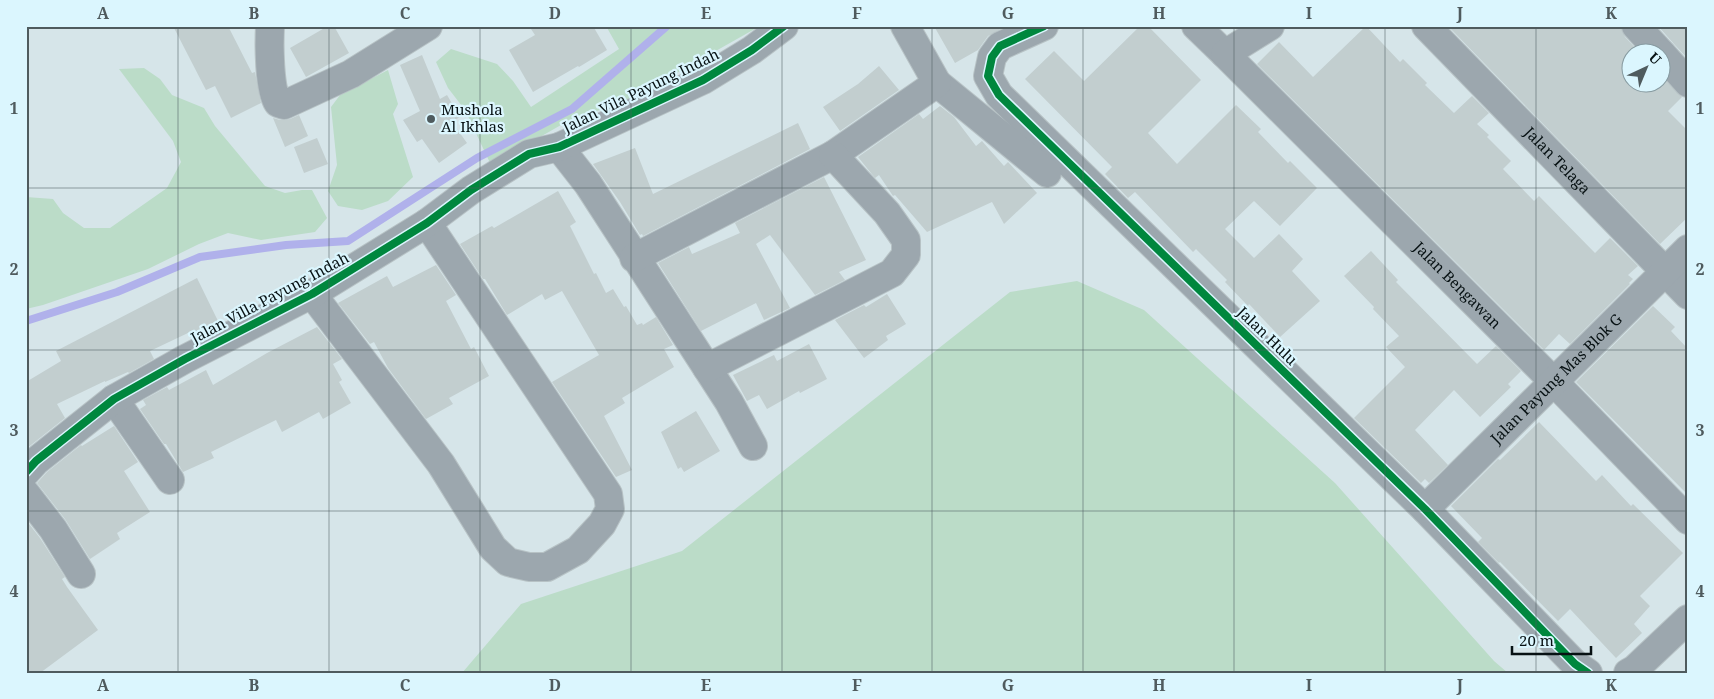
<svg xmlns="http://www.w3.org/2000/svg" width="1714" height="699" viewBox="0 0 1714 699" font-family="'Noto Serif',serif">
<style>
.green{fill:#bbdcc8}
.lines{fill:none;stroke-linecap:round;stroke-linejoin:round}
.stream{stroke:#b0b1eb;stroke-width:8}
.building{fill:#c2cecf}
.street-casing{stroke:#b7c2c5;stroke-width:30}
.street{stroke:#9ca7ae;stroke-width:28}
.cycleway-casing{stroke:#dbf6fe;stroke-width:11}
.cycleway{stroke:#00873e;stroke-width:8}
.grid{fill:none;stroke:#4f5b5e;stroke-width:1;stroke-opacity:0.55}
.poi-dot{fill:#4f5b5e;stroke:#dbf6fe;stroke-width:2}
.labels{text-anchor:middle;stroke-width:4.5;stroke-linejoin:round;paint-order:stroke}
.street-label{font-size:15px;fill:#071113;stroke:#dbf6fe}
.poi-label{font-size:15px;fill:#071113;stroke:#dbf6fe;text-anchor:start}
.neatline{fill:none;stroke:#4f5b5e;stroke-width:2}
.grid-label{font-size:16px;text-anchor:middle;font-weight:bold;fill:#4f5b5e}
</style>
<rect width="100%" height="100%" fill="#d6e5e9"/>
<!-- green -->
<path class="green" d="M606,26H760L629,100L568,121L491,165L465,110L448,88L436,62L451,49L497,64L513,81L531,107L619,49Z
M144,68L160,79L172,95L204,108L215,126L265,186L285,193L302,190H312L327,218L315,232L261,240L228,233L199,244L148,269L43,305L26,309V197L53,199L63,213L84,228H110L167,188L181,162L173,141L119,69Z
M388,70L398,104L393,114L413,177L388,201L362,210L338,206L328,191L337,165L331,107L340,95Z
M1077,281L1144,310L1335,483L1494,661L1508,673H462L521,604L682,551L1010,292Z"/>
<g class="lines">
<!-- stream -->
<path class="stream" d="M26,321L117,292L200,257L286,245L348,241L477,158L572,109L667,26"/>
</g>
<!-- building -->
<path class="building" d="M173,26H228L252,73L255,72L261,103L231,118L215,86L206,90Z
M328,26H334L349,53L306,77L290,48Z
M529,26H593L607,50L579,67L578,66L533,92L509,50L535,35Z
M934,26H1006L988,36L978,50L955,63Z
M1140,26H1148L1201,80L1148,133L1177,164L1236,105L1261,129L1258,132L1288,163L1290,161L1317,188L1280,226L1254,201L1225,229L1254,258L1279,234L1303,259L1292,271L1320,301L1280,337L1249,304L1248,306L1225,282L1227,280L1196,249L1193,252L1135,192L1128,198L1105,174L1112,167L1025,79L1054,51L1084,81Z
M1366,26L1400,62L1403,59L1427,83L1425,85L1454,113L1472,96L1489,113L1477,124L1489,135L1487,137L1511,161L1503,169L1534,201L1539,196L1595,253L1610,238L1638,266L1628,275L1633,279L1629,283L1630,284L1570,344L1559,334L1544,350L1257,64L1279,42L1313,77Z
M1448,26H1621L1625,37L1639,52H1632V82H1662V77L1682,97L1668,111L1688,131V217L1660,244Z
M1658,26H1688V59L1674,44Z
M422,55L440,99L447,95L460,117L452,122L467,143L439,163L422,139L417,142L403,120L420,111L400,65Z
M879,66L899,90L840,131L823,107L858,84Z
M940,106L954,117L976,146L982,141L1004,166L1008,162L1037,193L1004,224L992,202L927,232L895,195L893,196L879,175L875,178L858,157L919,114L923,119Z
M299,115L308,136L285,147L273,118L280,120L290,119Z
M798,123L810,149L643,236L642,234L640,235L620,202L593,164L635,148L653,194Z
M317,138L328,164L304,173L294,147Z
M824,177L866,260L839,272L845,280L815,295L770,235L756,244L790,308L764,320L756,303L701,331L658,263L689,247L692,254L740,233L735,223Z
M558,191L576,222L570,226L594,274L596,273L606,293L613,289L624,307L626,306L637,325L642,323L643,325L656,317L673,345L664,349L674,367L622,398L625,403L604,416L632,470L616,477L552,382L599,355L562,291L545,300L542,294L507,315L485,279H483L460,244L492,226L494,228Z
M1371,251L1398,280L1396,282L1477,364L1496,346L1521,371L1508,384L1511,387L1480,417L1454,390L1415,430L1448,465L1429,483L1425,479L1421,483L1354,418L1405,367L1386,347L1399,336L1373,309L1374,307L1344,276Z
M436,265L456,295L446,301L471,349L474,347L489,376L449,398L453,404L426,419L388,368L374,342L370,344L338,303L387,276L393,287Z
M197,278L218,321L189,335L188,333L150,351L154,359L129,373L128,372L105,382V381L57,404L65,418L26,449V382L61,361L56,351Z
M887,294L906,324L886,336L888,340L864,358L835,320L864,305L866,307Z
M1653,306L1675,327L1671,331L1688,349V495L1576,382Z
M317,327L342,359L333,364L342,380L339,382L351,403L323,419L319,412L282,432L276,420L211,452L214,458L183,472L166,444H164L140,409L146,405L143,400L167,387L169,390L206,370L213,385L267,353Z
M809,344L827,379L800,393L799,391L767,409L759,395L747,401L733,375L774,355L777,361Z
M696,411L720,451L684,472L681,467L678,469L661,432Z
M1539,422L1596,481L1602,475L1631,506L1633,504L1683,553L1640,596L1650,606L1634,624L1642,633L1616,658L1570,609L1558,621L1500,562L1499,563L1478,542L1482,538L1451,506L1498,459L1500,460Z
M114,426L138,462L124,471L150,512L117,533L120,539L90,559L65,519L37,483L47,472L81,445L82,446Z
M26,520L40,538L65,577L62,579L67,587L98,630L40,673H26Z"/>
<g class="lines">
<!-- street casing -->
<g class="street-casing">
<g id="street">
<path d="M270,26C269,44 269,89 278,103L284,105L351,74L428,26"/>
<path d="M1044,26L1000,46L992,57L988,76L999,95L1425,509L1575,664L1588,673"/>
<path d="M1196,26L1225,54"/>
<path id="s1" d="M1270,26L1225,54L1553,381L1688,520"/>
<path id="s2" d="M1426,26L1688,295"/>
<path d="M1636,26L1660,52"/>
<path d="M1662,54L1688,83"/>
<path d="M937,83L1047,173"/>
<path d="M559,147L588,184L729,402L753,446"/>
<path d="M634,258L833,155L937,83L905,26"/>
<path d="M312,294L441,464L493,548L508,562L529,567H547L578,550L602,524L610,509L608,494L427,223"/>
<path d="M707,368L892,273L906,255V240L887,213L833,155"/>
<path d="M114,399L170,480"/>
<path d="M26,472L36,461L114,399L185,359L312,294L427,223L471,190L529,154L559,147L703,80L752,50L784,26"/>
<path d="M26,494L53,529L81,574"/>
<path id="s3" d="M1425,509L1688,249"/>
<path d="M1628,673L1635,669L1688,619"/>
</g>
</g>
<!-- street -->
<use href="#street" class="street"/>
<!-- cycleway casing -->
<g class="cycleway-casing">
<path id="cycleway" d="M1044,26L1000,46L992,57L988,76L999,95L1425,509L1575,664L1588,673
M26,472L36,461L114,399L185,359L312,294L427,223L471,190L529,154L559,147L703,80L752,50L784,26"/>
</g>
<!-- cycleway -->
<use href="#cycleway" class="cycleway"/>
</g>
<!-- grid -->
<path class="grid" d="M178,26V673M329,26V673M480,26V673M631,26V673M782,26V673M932,26V673M1083,26V673M1234,26V673M1385,26V673M1536,26V673M26,188H1688M26,350H1688M26,511H1688"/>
<!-- markers -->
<circle class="poi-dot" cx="431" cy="119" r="5"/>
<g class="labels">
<!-- street labels -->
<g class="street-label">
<text transform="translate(641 91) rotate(-26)" y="5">Jalan Vila Payung Indah</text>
<text dy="5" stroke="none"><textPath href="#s2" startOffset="188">Jalan Telaga</textPath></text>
<text dy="5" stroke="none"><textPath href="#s1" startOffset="381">Jalan Bengawan</textPath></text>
<text transform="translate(270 298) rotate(-28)" y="5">Jalan Villa Payung Indah</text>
<text transform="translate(1267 336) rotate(44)" y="5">Jalan Hulu</text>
<text dy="5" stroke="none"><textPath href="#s3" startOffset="185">Jalan Payung Mas Blok G</textPath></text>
</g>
<!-- poi labels -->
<g class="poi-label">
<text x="441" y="115">Mushola<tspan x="441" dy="17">Al Ikhlas</tspan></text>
</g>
</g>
<!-- border -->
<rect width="1714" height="699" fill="none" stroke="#dbf6fe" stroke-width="55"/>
<!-- north arrow -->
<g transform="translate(1646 68) rotate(44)"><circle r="24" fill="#dbf6fe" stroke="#869aa0"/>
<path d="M0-4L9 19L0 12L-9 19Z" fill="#4f5b5e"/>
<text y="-8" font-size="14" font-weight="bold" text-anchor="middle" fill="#071113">U</text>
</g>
<!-- scale -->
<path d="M1512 646v8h79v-8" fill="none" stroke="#071113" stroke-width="2.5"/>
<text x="1519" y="646" font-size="15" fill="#071113" stroke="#dbf6fe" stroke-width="4" paint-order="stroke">20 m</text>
<rect x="28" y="28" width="1658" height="644" class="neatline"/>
<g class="grid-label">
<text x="103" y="19">A</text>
<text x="254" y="19">B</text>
<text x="405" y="19">C</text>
<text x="555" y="19">D</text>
<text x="706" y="19">E</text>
<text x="857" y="19">F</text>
<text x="1008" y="19">G</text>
<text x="1159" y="19">H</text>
<text x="1309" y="19">I</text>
<text x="1460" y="19">J</text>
<text x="1611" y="19">K</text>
<text x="14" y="114">1</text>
<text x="1700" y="114">1</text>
<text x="14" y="275">2</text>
<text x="1700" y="275">2</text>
<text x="14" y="436">3</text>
<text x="1700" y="436">3</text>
<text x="14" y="597">4</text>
<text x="1700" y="597">4</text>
<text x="103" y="691">A</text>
<text x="254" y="691">B</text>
<text x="405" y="691">C</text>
<text x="555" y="691">D</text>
<text x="706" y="691">E</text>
<text x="857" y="691">F</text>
<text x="1008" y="691">G</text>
<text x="1159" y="691">H</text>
<text x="1309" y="691">I</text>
<text x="1460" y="691">J</text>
<text x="1611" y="691">K</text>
</g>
</svg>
